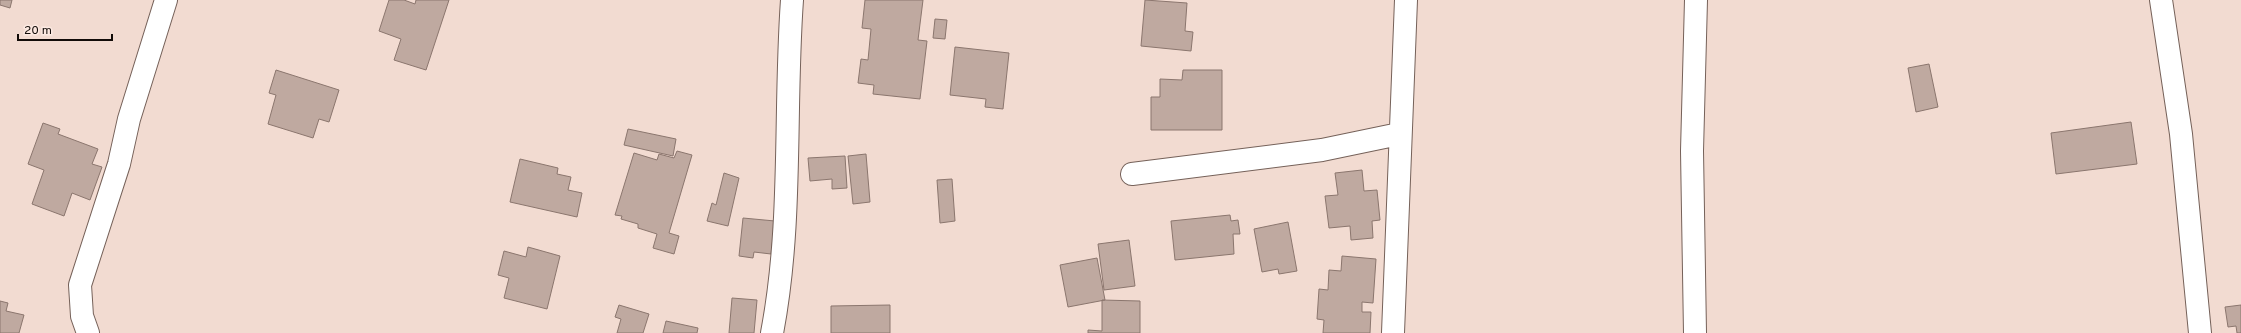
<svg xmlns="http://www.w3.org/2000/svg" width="2241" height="333" viewBox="0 0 2241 333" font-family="Overpass,sans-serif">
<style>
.building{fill:#bfa9a0;stroke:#8b766e}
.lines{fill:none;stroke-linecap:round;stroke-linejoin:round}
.minor-casing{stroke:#756159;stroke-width:24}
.minor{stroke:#fff;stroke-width:22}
</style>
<rect width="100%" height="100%" fill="#f2dbd1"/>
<!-- building -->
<path class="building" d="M0,0H12L10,8L0,5Z
M389,0H404L415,4L416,0H449L426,70L394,60L401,39L379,31Z
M865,0H923L918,40L927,41L920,99L873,94L874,85L858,83L861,59L868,60L871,29L862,28Z
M1145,0L1187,3L1185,31L1193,32L1191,51L1141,46Z
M935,19L947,20L945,39L933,38Z
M955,47L1009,53L1003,109L985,107L986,99L950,95Z
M1929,64L1938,107L1916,112L1908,68Z
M276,70L339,90L329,122L319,119L313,138L268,124L276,95L269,93Z
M1183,70H1222V130H1151V97H1160V79L1182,80Z
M2131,122L2137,164L2056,174L2051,133Z
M43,123L60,129L58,134L98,149L92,164L102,167L90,200L72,193L64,216L32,204L44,170L28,164Z
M628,129L676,139L673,156L624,145Z
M677,151L692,155L669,233L679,236L674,254L653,248L657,234L638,228V224L621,219L622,216L615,215L634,153L657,160L659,154L674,158Z
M866,154L870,202L853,204L848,156Z
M845,156L847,188L832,189V179L810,181L808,158Z
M520,159L558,168L557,174L571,177L568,190L582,193L577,217L510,202Z
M1362,170L1364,191L1377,190L1380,220L1372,221L1373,238L1351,240L1350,226L1329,228L1325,196L1338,195L1335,173Z
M724,173L739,178L728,226L707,221L712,203L716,205Z
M952,179L955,221L940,223L937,180Z
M1230,215L1231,221L1238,220L1240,234H1233L1234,254L1175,260L1171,221Z
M743,218L775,221L771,254L754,252L753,258L739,256Z
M1288,222L1297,271L1279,274L1278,269L1262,272L1254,229Z
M1129,240L1135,286L1104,290L1098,244Z
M528,247L560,256L547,309L504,298L509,278L498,275L504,251L526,257Z
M1342,256L1376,259L1373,303L1362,302V312H1371L1370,333H1323L1324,320L1317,319L1319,289L1328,290L1329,270L1341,271Z
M1097,258L1105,300L1068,307L1060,265Z
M732,298L757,300L754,333H729Z
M1102,300L1140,301V333H1088V330L1102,331Z
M0,301L8,303L6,311L24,315L19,333H0Z
M619,305L649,314L643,333H617L621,319L615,317Z
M890,305V333H831V306Z
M2241,305V333H2237L2236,326L2228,327L2225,307Z
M666,321L698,328L697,333H663Z"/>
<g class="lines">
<!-- minor casing -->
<g class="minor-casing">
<path id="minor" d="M2161,0L2181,134L2200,333
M1132,174L1322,150L1399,134
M88,333L82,316L80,285L119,164L129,119L166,0
M772,333C793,223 784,111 792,0
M1393,333L1406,0
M1695,333L1692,151L1696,0"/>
</g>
<!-- minor -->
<use href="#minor" class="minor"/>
</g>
<!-- scale -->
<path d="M18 34v6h94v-6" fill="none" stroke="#120b08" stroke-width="2"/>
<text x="24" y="34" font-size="12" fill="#120b08" stroke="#fce9e1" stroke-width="3" paint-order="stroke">20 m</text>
</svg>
